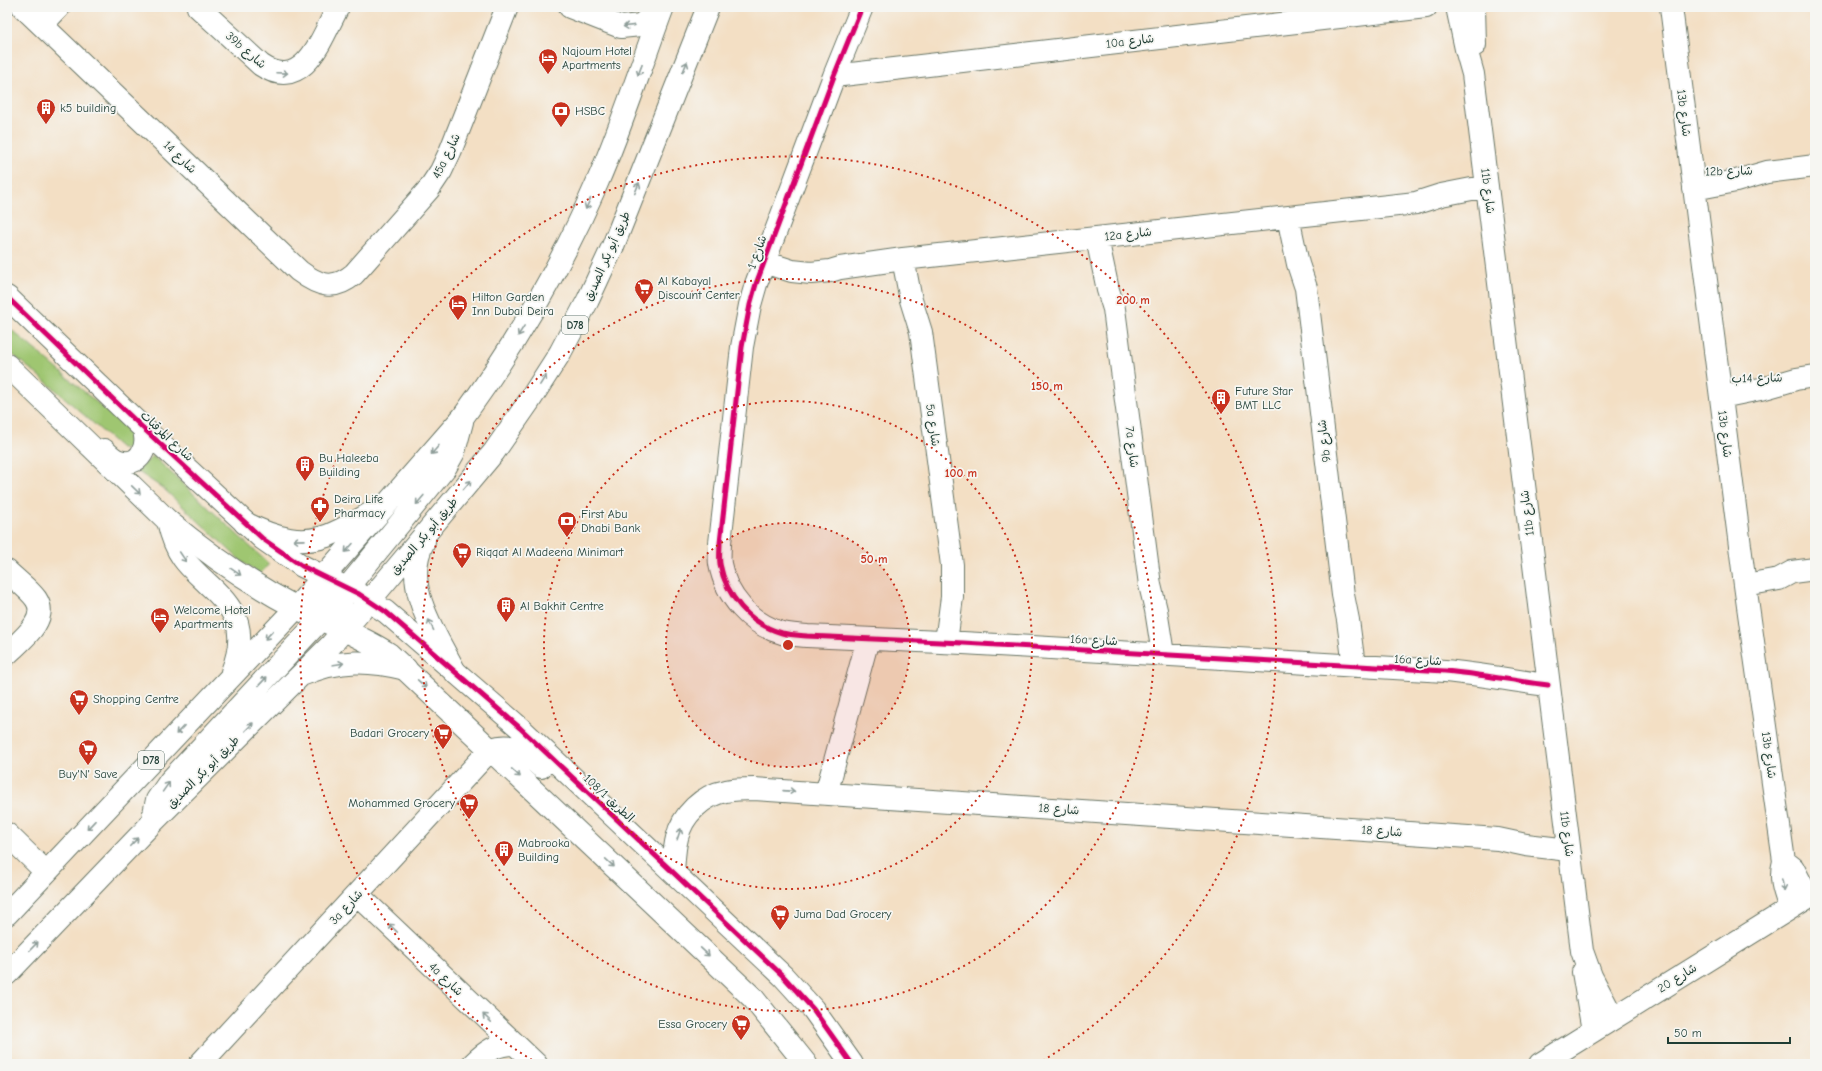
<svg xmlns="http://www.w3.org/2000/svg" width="1822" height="1071" viewBox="0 0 1822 1071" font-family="'Comic Neue','Playpen Sans Arabic',sans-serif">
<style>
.green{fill:#9fc671;stroke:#5f8252}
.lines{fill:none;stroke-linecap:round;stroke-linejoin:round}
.minor-casing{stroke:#697666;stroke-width:24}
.major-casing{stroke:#697666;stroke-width:24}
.minor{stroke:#fff;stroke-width:22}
.major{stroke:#fff;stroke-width:22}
.cycleway-casing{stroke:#f6f6f2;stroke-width:8}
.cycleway{stroke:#d6006c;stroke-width:5}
.oneway{stroke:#8f9e9a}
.ring{fill:none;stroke:#c8321e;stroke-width:2;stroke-dasharray:2 4}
.labels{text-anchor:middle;stroke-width:3.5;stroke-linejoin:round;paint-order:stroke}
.shield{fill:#f6f6f2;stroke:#60746d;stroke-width:1}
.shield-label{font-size:11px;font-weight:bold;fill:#1f3d34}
.street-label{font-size:12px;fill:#1f3d34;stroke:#f6f6f2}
.poi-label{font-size:12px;fill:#1f3d34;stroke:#f6f6f2;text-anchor:start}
.centre{fill:#c8321e;stroke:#f6f6f2;stroke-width:2}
.ring-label{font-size:12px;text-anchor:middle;font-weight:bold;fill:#c8321e;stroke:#f6f6f2;stroke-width:3.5;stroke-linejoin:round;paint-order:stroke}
</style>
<rect width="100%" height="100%" fill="#f6f6f2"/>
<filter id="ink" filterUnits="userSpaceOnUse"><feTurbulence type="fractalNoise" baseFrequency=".025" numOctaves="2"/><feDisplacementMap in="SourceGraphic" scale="8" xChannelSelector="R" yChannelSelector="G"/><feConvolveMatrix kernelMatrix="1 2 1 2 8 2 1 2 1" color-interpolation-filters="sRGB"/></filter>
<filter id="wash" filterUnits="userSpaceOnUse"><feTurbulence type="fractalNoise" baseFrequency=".012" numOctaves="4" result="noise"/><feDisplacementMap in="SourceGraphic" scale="16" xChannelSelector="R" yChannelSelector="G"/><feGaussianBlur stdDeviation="0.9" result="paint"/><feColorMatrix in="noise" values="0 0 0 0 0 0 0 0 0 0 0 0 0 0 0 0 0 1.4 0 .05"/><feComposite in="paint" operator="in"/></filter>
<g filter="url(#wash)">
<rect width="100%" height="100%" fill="#f3dfc4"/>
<!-- green -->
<path class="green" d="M7,326L128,429C132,437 134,442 129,449L121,448L57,391L7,350Z
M153,456L269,564L260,574L241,561L164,489L137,471Z"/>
</g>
<g filter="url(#ink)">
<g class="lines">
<!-- minor casing -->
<g class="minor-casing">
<path id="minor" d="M23,7L299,271C319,286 334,291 354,274L429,189L441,171L450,152L507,7
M198,7L261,65C304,94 322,37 338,7
M570,7L621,27L641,25L661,7
M862,7L834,76L756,284L750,305L742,347L720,543C720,549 719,557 720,564C726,596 750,624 782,633C790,635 799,635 807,636L963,643L1445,671C1480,674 1514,681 1548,685
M1457,7L1466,49L1473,74L1582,951L1591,976L1613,1018
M1474,7L1475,45
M1671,7L1745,585L1784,861C1779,879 1784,891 1790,908
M42,25L59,7
M834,76L1426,7
M1694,189L1736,181L1767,172L1815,166
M1288,217L1298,264L1306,288L1343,595L1348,620L1354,666
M1097,238L1108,290L1114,309L1150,585L1156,610L1163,654
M903,259L911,300L921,332L952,565V597L946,642
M764,262L792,271L811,273L830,271L840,268L903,259L1416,203L1441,195L1487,186
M7,297L143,428L263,539L302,566L359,594L386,612L520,728L783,976L813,1009L852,1064
M7,365L168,521C208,554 251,584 297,608C328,624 360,635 389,654L753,998L806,1064
M1721,397L1765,388L1796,379L1815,376
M104,450C108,454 113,459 119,461C140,468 150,446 143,428
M7,571C16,580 29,589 36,599C50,620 20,641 7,654
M1745,585L1779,579L1792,572L1815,569
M826,794L868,639
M7,834L46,872
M1784,861L1793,868L1808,897
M673,872C674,861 674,849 677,838C682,815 703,795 726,791C735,789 745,789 754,789L1498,839L1526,845L1569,850
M357,894L536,1064
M1583,972L1593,1031
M200,1064L491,749C515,741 524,752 541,767
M473,1064C486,1051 496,1044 514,1044
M1540,1064L1815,893"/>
</g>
<!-- major casing -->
<g class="major-casing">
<path id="major" d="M168,521C171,534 175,547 183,558C190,568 200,576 209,585C239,612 247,633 232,672
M245,523C274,538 305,548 336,532C349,526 362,518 375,511
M424,541C400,585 436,634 455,672
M345,629C338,614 339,602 347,588L445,468L454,452L462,422
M304,674C341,659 369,660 406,669
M153,818L157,800L170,781L321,619L326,600L323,578
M7,914L296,608L463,417C516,344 561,266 597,183C622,126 641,65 663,7
M7,974L152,823L331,645L370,600L494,452L528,403L560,353L588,300L613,246L708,7"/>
</g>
<!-- minor -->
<use href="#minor" class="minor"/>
<!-- major -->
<use href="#major" class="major"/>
<!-- cycleway casing -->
<g class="cycleway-casing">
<path id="cycleway" d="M862,7L834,76L756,284L750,305L742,347L720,543C720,549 719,557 720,564C726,596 750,624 782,633C790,635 799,635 807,636L963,643L1445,671C1480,674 1514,681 1548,685
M7,297L143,428L263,539L302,566L359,594L386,612L520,728L783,976L813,1009L852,1064"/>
</g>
<!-- cycleway -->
<use href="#cycleway" class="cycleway"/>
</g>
<!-- one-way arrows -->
<defs><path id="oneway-shaft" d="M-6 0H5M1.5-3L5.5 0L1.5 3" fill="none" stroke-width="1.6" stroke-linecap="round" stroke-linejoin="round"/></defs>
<g class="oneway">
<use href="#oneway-shaft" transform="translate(629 26) rotate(174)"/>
<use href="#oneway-shaft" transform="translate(685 67) rotate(-68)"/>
<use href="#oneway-shaft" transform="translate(640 70) rotate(111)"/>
<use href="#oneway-shaft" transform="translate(282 73) rotate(2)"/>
<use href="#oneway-shaft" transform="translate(637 188) rotate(-68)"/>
<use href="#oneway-shaft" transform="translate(588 204) rotate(114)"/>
<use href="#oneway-shaft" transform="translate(521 331) rotate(122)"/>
<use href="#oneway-shaft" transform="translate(543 380) rotate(-58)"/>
<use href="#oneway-shaft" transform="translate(435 450) rotate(131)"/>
<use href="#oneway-shaft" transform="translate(467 485) rotate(-50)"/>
<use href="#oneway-shaft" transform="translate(136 490) rotate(44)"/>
<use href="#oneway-shaft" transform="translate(420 500) rotate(130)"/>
<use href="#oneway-shaft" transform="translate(299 540) rotate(179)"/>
<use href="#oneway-shaft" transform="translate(349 548) rotate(132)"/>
<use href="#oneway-shaft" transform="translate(183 557) rotate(56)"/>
<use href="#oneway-shaft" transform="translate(236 572) rotate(34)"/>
<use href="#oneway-shaft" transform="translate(431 625) rotate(-116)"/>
<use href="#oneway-shaft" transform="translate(269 635) rotate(133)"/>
<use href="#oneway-shaft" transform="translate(338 664) rotate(-9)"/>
<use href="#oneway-shaft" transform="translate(263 681) rotate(-47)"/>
<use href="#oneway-shaft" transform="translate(422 684) rotate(43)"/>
<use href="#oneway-shaft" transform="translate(249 727) rotate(-45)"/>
<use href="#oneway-shaft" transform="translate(180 730) rotate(133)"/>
<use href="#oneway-shaft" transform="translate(516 773) rotate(43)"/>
<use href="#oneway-shaft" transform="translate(166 787) rotate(-55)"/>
<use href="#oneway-shaft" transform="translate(789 791) rotate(4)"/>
<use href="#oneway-shaft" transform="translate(91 825) rotate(133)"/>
<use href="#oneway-shaft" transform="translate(679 834) rotate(-71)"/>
<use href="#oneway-shaft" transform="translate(134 842) rotate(-46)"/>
<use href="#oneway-shaft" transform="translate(610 863) rotate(43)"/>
<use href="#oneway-shaft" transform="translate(1783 885) rotate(78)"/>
<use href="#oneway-shaft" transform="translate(393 928) rotate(-136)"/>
<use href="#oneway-shaft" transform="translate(34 946) rotate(-46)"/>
<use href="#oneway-shaft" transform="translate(705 952) rotate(43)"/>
<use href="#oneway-shaft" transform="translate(487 1018) rotate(-136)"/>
</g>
</g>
<!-- distance rings -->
<circle cx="788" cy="645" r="122" fill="#c8321e" fill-opacity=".12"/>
<g class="ring">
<circle cx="788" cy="645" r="122"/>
<circle cx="788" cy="645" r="244"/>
<circle cx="788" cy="645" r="366"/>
<path d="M537 1063A488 488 0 1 1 1039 1063"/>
</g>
<!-- icons -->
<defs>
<g id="hotel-pin" transform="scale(1)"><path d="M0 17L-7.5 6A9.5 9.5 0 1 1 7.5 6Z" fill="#c8321e" stroke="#f6f6f2"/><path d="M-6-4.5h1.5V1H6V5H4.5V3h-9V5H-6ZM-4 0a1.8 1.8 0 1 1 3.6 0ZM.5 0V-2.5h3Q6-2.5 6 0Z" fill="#fff"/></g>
<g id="building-pin" transform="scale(1)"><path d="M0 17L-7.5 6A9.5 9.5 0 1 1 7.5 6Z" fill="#c8321e" stroke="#f6f6f2"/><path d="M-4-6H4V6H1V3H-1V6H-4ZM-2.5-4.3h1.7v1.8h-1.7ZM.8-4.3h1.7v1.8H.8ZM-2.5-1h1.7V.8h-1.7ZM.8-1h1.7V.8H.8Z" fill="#fff"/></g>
<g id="bank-pin" transform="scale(1)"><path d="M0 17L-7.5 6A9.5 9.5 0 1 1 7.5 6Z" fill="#c8321e" stroke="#f6f6f2"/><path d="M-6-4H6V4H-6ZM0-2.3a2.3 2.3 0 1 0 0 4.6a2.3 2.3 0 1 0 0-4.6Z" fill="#fff"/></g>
<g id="supermarket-pin" transform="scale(1)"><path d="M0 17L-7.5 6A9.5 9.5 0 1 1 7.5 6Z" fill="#c8321e" stroke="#f6f6f2"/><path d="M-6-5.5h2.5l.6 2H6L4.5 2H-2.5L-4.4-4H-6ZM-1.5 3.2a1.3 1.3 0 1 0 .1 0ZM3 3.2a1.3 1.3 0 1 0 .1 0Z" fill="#fff"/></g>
<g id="pharmacy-pin" transform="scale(1)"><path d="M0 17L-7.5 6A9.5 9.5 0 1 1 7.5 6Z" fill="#c8321e" stroke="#f6f6f2"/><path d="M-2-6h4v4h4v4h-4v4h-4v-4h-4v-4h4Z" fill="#fff"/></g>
</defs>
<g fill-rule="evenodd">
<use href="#hotel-pin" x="548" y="58"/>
<use href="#building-pin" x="46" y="108"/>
<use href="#bank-pin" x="561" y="111"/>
<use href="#supermarket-pin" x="644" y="288"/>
<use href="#hotel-pin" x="458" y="304"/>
<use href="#building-pin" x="1221" y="398"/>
<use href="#building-pin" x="305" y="465"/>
<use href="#pharmacy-pin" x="320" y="506"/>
<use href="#bank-pin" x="567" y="521"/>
<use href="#supermarket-pin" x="462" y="552"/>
<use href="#building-pin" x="506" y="606"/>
<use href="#hotel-pin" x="160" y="617"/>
<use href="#supermarket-pin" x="79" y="699"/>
<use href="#supermarket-pin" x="443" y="733"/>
<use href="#supermarket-pin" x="88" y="749"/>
<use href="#supermarket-pin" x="469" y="803"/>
<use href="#building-pin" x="504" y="850"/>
<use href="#supermarket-pin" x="780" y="914"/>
<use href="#supermarket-pin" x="741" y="1024"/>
</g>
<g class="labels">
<!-- shield labels -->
<g class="shield">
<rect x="562" y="316" width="26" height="18" rx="3"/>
<rect x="138" y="751" width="26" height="18" rx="3"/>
</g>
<g class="shield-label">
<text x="575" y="329">D78</text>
<text x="151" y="764">D78</text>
</g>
<!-- street labels -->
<g class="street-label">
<text transform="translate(1130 41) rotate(-7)" y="4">10a شارع</text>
<text transform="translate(246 50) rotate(41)" y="4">39b شارع</text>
<text transform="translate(1684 113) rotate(83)" y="4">13b شارع</text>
<text transform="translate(446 156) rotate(-64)" y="4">45a شارع</text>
<text transform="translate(180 157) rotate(44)" y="4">شارع 14</text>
<text transform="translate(1729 171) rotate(-1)" y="4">12b شارع</text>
<text transform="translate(1488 191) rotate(83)" y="4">11b شارع</text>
<text transform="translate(1128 234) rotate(-6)" y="4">12a شارع</text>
<text transform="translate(757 252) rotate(-70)" y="4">شارع 1</text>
<text transform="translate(607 256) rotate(-66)" y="4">طريق أبو بكر الصديق</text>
<text transform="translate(1757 378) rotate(-1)" y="4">شارع 14ب</text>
<text transform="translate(933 425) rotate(82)" y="4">5a شارع</text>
<text transform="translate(1725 434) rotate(83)" y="4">13b شارع</text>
<text transform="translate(167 436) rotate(43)" y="4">شارع المرقبات</text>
<text transform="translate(1324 441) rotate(-97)" y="4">9b شارع</text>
<text transform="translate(1132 447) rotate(83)" y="4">7a شارع</text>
<text transform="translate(1527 513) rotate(-97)" y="4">11b شارع</text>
<text transform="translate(424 536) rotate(-50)" y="4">طريق أبو بكر الصديق</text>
<text transform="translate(1094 640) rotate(3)" y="4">16a شارع</text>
<text transform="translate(1418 660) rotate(3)" y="4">16a شارع</text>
<text transform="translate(1769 755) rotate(82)" y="4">13b شارع</text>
<text transform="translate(203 772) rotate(-45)" y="4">طريق أبو بكر الصديق</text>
<text transform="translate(609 798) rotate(43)" y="4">108/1 الطريق</text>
<text transform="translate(1059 809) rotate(4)" y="4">شارع 18</text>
<text transform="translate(1382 831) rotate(4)" y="4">شارع 18</text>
<text transform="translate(1567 834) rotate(83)" y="4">11b شارع</text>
<text transform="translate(346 907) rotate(-47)" y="4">3a شارع</text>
<text transform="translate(1677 978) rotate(-32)" y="4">شارع 20</text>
<text transform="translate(446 979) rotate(44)" y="4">4a شارع</text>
</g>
<!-- poi labels -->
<g class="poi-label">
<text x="562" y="55">Najoum Hotel<tspan x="562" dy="14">Apartments</tspan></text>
<text x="60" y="112">k5 building</text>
<text x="575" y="115">HSBC</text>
<text x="658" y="285">Al Kabayal<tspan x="658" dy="14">Discount Center</tspan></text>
<text x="472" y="301">Hilton Garden<tspan x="472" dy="14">Inn Dubai Deira</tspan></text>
<text x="1235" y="395">Future Star<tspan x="1235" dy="14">BMT LLC</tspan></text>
<text x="319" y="462">Bu Haleeba<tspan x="319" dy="14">Building</tspan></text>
<text x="334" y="503">Deira Life<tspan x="334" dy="14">Pharmacy</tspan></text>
<text x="581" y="518">First Abu<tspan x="581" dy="14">Dhabi Bank</tspan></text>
<text x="476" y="556">Riqqat Al Madeena Minimart</text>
<text x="520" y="610">Al Bakhit Centre</text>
<text x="174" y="614">Welcome Hotel<tspan x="174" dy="14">Apartments</tspan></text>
<text x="93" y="703">Shopping Centre</text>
<text x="429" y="737" text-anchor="end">Badari Grocery</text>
<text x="88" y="778" text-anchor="middle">Buy'N' Save</text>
<text x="455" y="807" text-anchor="end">Mohammed Grocery</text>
<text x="518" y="847">Mabrooka<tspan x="518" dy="14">Building</tspan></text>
<text x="794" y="918">Juma Dad Grocery</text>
<text x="727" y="1028" text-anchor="end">Essa Grocery</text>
</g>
</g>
<circle cx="788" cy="645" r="6" class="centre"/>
<g class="ring-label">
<text x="1133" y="304">200 m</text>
<text x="1047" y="390">150 m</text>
<text x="961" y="477">100 m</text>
<text x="874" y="563">50 m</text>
</g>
<!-- margin -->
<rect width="1822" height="1071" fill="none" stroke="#f6f6f2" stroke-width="24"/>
<!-- scale -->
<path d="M1668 1037v6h122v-6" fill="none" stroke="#1f3d34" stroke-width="2"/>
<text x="1674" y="1037" font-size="12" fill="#1f3d34" stroke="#f6f6f2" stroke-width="3" paint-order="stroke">50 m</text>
</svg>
